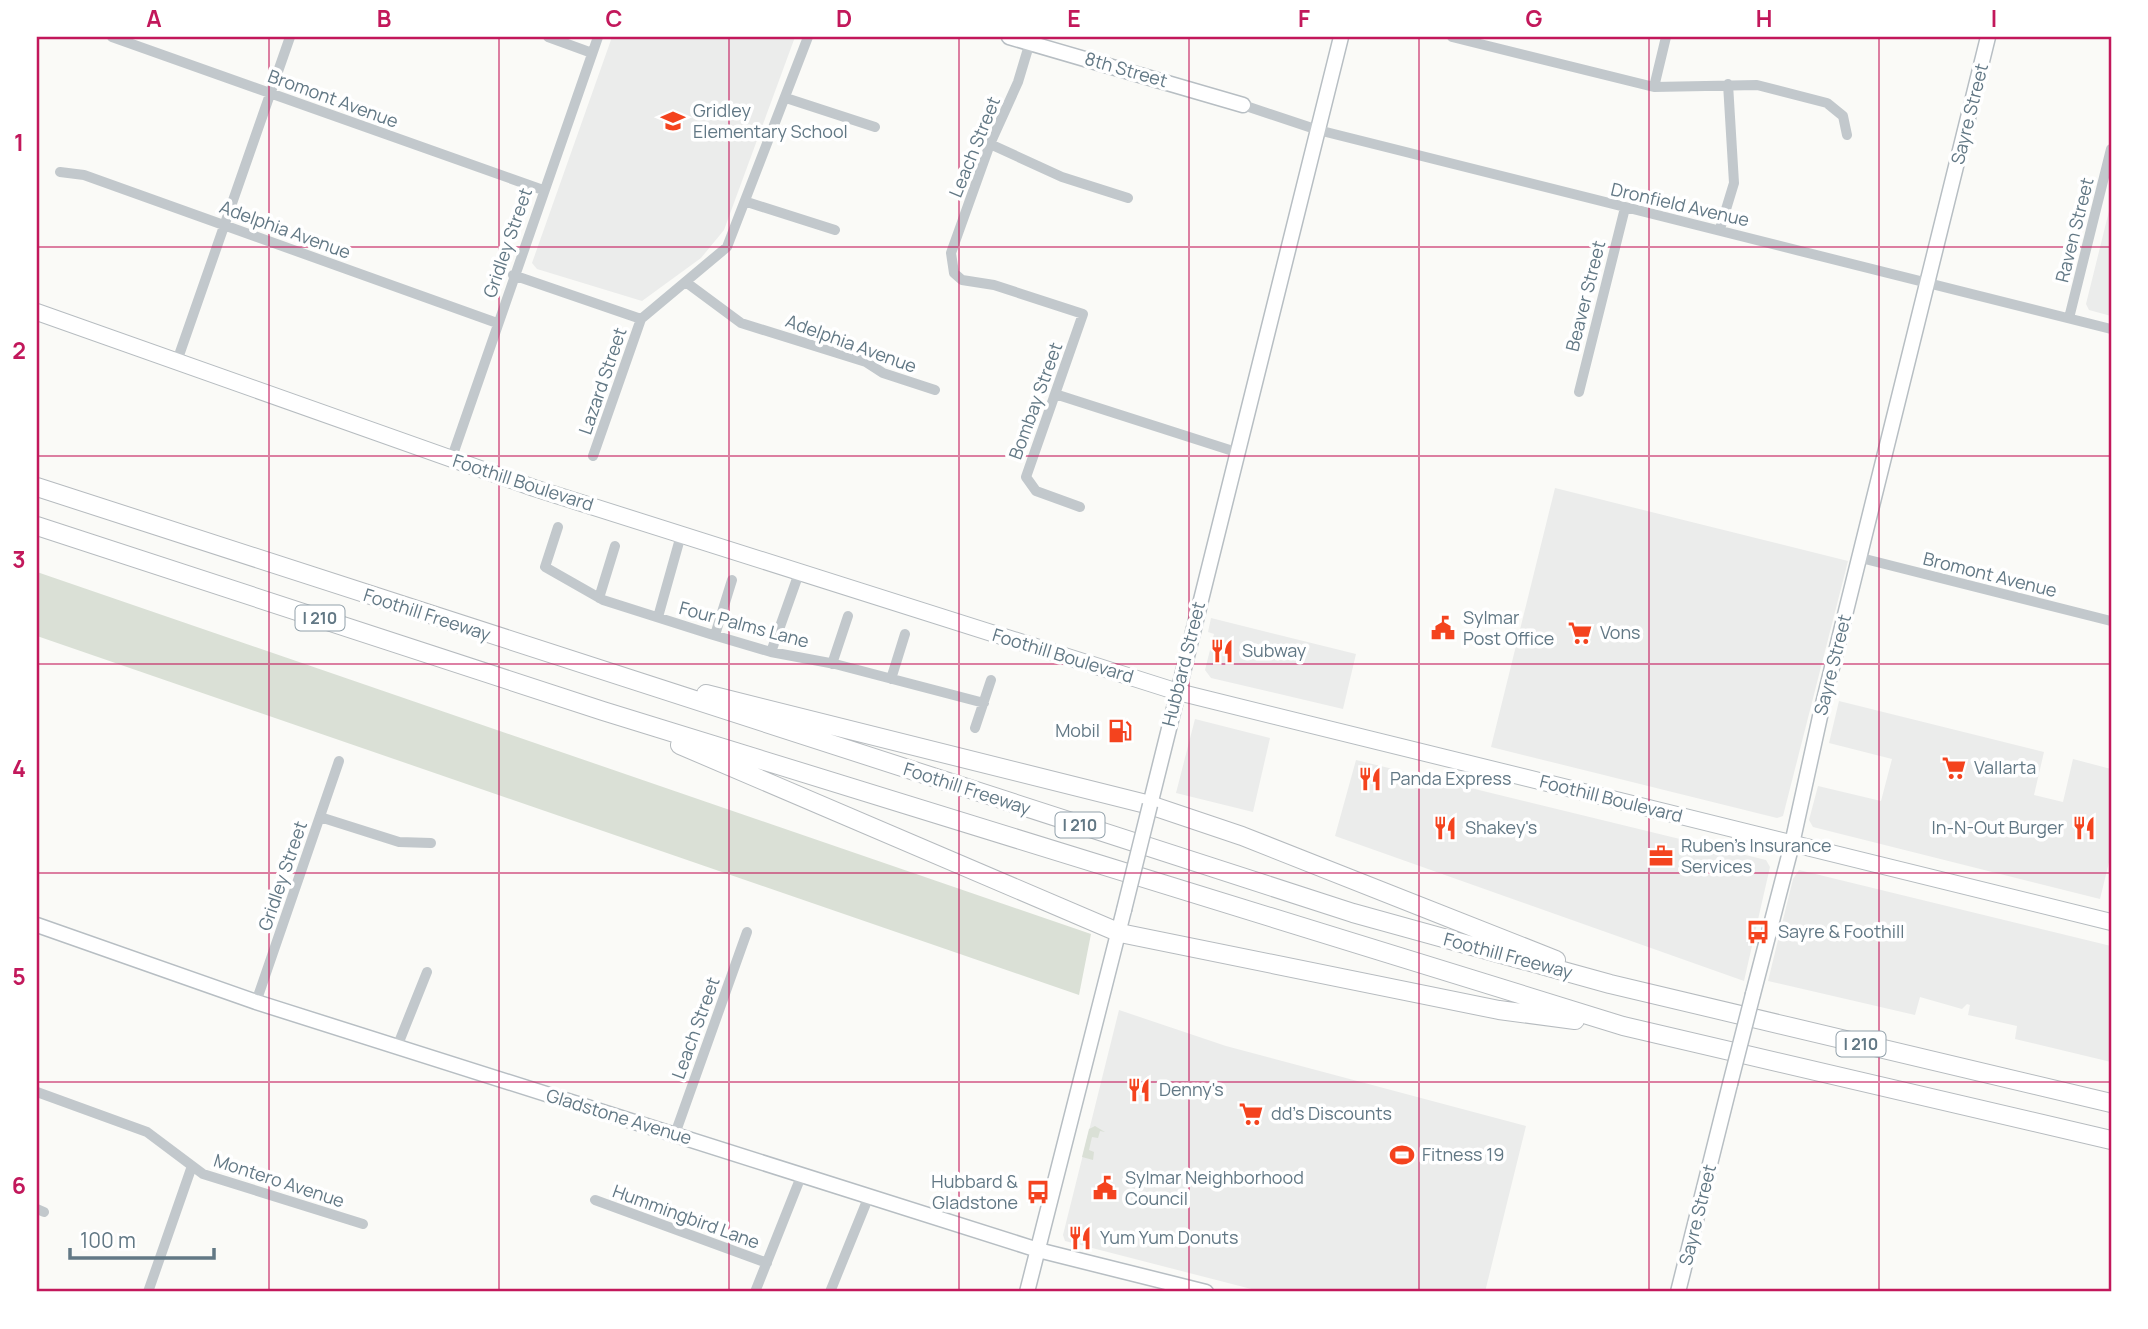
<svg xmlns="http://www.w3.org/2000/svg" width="2148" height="1329" viewBox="0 0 2148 1329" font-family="Manrope,sans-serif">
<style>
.built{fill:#ebeceb}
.green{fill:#dae0d6}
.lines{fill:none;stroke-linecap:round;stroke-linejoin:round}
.secondary-casing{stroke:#b7bec3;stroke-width:17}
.primary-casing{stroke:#b6bcc0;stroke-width:18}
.highway-casing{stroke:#b6bbbf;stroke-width:20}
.street{stroke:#c2c8cc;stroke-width:10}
.secondary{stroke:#fff;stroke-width:14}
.primary{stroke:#fff;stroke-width:16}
.highway{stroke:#fff;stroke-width:18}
.secondary-bridge-casing{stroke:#b7bec3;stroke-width:17;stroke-linecap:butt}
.secondary-bridge{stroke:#fff;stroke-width:14}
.grid{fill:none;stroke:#c2185b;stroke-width:2;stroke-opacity:0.55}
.labels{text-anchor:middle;stroke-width:7;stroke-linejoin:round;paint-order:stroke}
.shield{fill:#fff;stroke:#91a0aa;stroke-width:2}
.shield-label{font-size:16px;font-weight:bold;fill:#627885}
.street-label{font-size:18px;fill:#627885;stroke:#fff}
.poi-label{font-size:18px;fill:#627885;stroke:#fff;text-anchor:start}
.neatline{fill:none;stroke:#c2185b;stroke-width:2.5}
.grid-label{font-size:23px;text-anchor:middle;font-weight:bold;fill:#c2185b}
</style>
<rect width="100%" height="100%" fill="#fafaf7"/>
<!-- built -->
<path class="built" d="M612,37H795L724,230L701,258L642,301L537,269L532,263Z
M2111,203V316L2089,310L2086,304Z
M1555,488L1848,561L1783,816L1777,818L1491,747Z
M1211,618L1356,654L1343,709L1211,678L1205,670L1214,634L1208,632Z
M1839,701L2044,752L2034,795L2063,802L2073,759L2111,769V854L2100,899L1813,827L1809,820L1818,786L1881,801L1892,759L1829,743Z
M1195,719L1270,738L1253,812L1176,793Z
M1356,760L1766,860L1770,867L1744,981L1335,836Z
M1799,870L2111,946V1062L2015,1039L2017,1026L1968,1015L1970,1005L1967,1004L1962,1009L1920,997L1915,1015L1768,981L1793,879Z
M1119,1010L1226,1046L1526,1126L1485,1292H1263L1065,1241L1063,1235Z"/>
<!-- green -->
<path class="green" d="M37,572L1091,934L1079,995L37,636Z
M1095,1126L1105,1132L1100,1131L1098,1138L1092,1137L1089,1150L1094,1152L1093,1160L1082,1157L1089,1129Z"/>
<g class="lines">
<!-- secondary casing -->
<g class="secondary-casing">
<path id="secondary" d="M1009,37L1243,105
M1150,805L1341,37
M37,925L256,1002L1038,1250L1206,1292
M1753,994L1792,844L1821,712L1988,37
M1027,1292L1124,910
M1678,1292L1730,1084"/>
</g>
<!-- primary casing -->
<g class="primary-casing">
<path id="primary" d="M37,312L534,488L1178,692L2111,922"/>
</g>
<!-- highway casing -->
<g class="highway-casing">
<path id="highway" d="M37,487L1353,913L1610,984L2111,1103
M37,526L603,711L1623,1026L2111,1140
M706,694L1150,805L1242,836L1556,960
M680,745L1120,933L1499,1010L1575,1020"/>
</g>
<!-- street -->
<path class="street" d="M112,37L543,190
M548,37L592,53
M1452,37L1654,87L1757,85L1827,103L1843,116L1847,135
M1030,42L1018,82L990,144L951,253L954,273L962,280L994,285L1083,314L1026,477L1036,491L1080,507
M1654,87L1666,37
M786,98L875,127
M1243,105L1318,130L2111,329
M990,144L1062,177L1128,198
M60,172L84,175L497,323
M747,202L835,230
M1720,229L1734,183L1728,84
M513,275L641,319
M687,283L741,323L866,362L883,373L935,390
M2069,318L2111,149
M177,361L290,37
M1579,392L1625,208
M1055,394L1236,452
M593,456L641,319L727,247L808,37
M451,460L598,37
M558,527L545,567L603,600L710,634L771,652L835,664L984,703
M1861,558L2111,621
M599,598L615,546
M658,617L681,535
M715,635L732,580
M771,652L799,573
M832,664L848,616
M891,679L905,634
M975,728L991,680
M320,817L399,842L431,843
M256,1002L339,761
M397,1047L427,972
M37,1092L147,1132L203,1174L363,1224
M675,1134L747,932
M595,1200L767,1263
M37,1209L44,1212
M148,1292L192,1166
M755,1292L802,1174
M830,1292L869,1196"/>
<!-- secondary -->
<use href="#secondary" class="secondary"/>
<!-- primary -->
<use href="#primary" class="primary"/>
<!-- highway -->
<use href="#highway" class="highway"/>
<!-- secondary-bridge casing -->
<g class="secondary-bridge-casing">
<path id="secondary-bridge" d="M1124,910L1150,805
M1730,1084L1753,994"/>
</g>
<!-- secondary-bridge -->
<use href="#secondary-bridge" class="secondary-bridge"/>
</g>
<!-- grid -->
<path class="grid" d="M269,37V1292M499,37V1292M729,37V1292M959,37V1292M1189,37V1292M1419,37V1292M1649,37V1292M1879,37V1292M37,247H2111M37,456H2111M37,664H2111M37,873H2111M37,1082H2111"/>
<!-- icons -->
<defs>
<g id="school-bare" transform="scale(1.89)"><path d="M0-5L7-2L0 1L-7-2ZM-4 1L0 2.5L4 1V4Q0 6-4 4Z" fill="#f4431e" stroke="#fff" stroke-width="2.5" paint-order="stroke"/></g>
<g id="civic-bare" transform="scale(1.89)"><path d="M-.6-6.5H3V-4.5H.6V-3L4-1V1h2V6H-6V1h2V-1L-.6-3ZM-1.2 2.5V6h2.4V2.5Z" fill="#f4431e" stroke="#fff" stroke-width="2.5" paint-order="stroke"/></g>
<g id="supermarket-bare" transform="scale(1.89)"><path d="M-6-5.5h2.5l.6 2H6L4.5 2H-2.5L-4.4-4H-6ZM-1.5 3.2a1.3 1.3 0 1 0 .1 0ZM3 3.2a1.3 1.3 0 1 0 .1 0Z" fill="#f4431e" stroke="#fff" stroke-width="2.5" paint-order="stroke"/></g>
<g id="restaurant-bare" transform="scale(1.89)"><path d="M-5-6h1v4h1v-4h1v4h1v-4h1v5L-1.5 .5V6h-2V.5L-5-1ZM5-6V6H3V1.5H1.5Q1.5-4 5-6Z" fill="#f4431e" stroke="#fff" stroke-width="2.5" paint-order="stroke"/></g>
<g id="fuel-bare" transform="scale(1.89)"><path d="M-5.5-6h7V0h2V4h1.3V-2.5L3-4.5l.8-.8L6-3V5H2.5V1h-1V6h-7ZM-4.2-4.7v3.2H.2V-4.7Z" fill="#f4431e" stroke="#fff" stroke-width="2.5" paint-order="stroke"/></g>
<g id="office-bare" transform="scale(1.89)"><path d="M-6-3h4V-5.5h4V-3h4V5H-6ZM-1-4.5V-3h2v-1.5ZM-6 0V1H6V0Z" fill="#f4431e" stroke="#fff" stroke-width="2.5" paint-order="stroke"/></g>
<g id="bus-bare" transform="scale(1.89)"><path d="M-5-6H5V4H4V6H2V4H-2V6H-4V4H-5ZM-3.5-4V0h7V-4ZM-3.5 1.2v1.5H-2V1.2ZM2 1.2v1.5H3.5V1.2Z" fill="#f4431e" stroke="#fff" stroke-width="2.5" paint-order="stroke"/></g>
<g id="stadium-bare" transform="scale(1.89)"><path d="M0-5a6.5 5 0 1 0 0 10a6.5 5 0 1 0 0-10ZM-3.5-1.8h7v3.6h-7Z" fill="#f4431e" stroke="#fff" stroke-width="2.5" paint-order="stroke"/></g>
</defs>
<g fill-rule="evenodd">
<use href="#school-bare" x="673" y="121"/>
<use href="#civic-bare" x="1443" y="628"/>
<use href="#supermarket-bare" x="1580" y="633"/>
<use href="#restaurant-bare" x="1222" y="651"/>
<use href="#fuel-bare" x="1120" y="731"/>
<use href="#supermarket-bare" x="1954" y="768"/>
<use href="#restaurant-bare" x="1370" y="779"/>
<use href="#restaurant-bare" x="1445" y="828"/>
<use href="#restaurant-bare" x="2084" y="828"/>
<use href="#office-bare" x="1661" y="856"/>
<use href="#bus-bare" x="1758" y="932"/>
<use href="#restaurant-bare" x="1139" y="1090"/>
<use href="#supermarket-bare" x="1251" y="1114"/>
<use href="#stadium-bare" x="1402" y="1155"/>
<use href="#civic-bare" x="1105" y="1188"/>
<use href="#bus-bare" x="1038" y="1192"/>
<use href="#restaurant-bare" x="1080" y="1238"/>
</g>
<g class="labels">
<!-- shield labels -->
<g class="shield">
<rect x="295.5" y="605.5" width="49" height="25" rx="5"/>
<rect x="1055.5" y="812.5" width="49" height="25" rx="5"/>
<rect x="1836.5" y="1031.5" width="49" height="25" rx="5"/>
</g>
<g class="shield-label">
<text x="320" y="624">I 210</text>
<text x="1080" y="831">I 210</text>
<text x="1861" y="1050">I 210</text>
</g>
<!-- street labels -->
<g class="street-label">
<text transform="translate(1126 70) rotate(16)" y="6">8th Street</text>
<text transform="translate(333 99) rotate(20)" y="6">Bromont Avenue</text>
<text transform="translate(1970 114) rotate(-76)" y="6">Sayre Street</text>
<text transform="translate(975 147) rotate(-68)" y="6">Leach Street</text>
<text transform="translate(1680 205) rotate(13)" y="6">Dronfield Avenue</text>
<text transform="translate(285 230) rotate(20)" y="6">Adelphia Avenue</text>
<text transform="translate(2075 230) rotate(-76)" y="6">Raven Street</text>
<text transform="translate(508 243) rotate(-71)" y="6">Gridley Street</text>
<text transform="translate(1586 296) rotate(-76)" y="6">Beaver Street</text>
<text transform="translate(851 344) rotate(20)" y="6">Adelphia Avenue</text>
<text transform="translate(603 381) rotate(-71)" y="6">Lazard Street</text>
<text transform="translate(1036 401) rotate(-70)" y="6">Bombay Street</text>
<text transform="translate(523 483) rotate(18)" y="6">Foothill Boulevard</text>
<text transform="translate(1990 575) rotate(14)" y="6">Bromont Avenue</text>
<text transform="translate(427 615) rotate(18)" y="6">Foothill Freeway</text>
<text transform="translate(744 625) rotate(15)" y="6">Four Palms Lane</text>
<text transform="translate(1063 656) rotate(17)" y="6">Foothill Boulevard</text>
<text transform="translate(1184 664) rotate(-76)" y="6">Hubbard Street</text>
<text transform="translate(1833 665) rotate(-76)" y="6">Sayre Street</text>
<text transform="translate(967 789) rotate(18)" y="6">Foothill Freeway</text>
<text transform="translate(1611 799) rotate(14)" y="6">Foothill Boulevard</text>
<text transform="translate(283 876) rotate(-71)" y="6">Gridley Street</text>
<text transform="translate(1508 956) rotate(15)" y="6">Foothill Freeway</text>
<text transform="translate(696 1028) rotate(-70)" y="6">Leach Street</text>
<text transform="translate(619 1117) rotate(17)" y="6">Gladstone Avenue</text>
<text transform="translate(279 1181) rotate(18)" y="6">Montero Avenue</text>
<text transform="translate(1698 1215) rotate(-76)" y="6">Sayre Street</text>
<text transform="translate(686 1217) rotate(20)" y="6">Hummingbird Lane</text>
</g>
<!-- poi labels -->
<g class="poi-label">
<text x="693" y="117">Gridley<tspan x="693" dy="21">Elementary School</tspan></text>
<text x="1463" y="624">Sylmar<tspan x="1463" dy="21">Post Office</tspan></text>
<text x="1600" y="639">Vons</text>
<text x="1242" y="657">Subway</text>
<text x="1100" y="737" text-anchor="end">Mobil</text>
<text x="1974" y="774">Vallarta</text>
<text x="1390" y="785">Panda Express</text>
<text x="1465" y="834">Shakey's</text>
<text x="2064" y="834" text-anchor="end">In-N-Out Burger</text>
<text x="1681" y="852">Ruben's Insurance<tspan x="1681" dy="21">Services</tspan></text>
<text x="1778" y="938">Sayre &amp; Foothill</text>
<text x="1159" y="1096">Denny's</text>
<text x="1271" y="1120">dd's Discounts</text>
<text x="1422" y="1161">Fitness 19</text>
<text x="1125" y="1184">Sylmar Neighborhood<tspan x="1125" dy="21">Council</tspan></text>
<text x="1018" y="1188" text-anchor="end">Hubbard &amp;<tspan x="1018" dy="21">Gladstone</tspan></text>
<text x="1100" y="1244">Yum Yum Donuts</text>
</g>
</g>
<!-- border -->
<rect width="2148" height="1329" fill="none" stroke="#ffffff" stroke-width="77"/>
<!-- scale -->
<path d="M70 1248v10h144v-10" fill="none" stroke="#627885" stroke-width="3.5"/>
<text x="80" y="1248" font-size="21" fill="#627885" stroke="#ffffff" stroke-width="5" paint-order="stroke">100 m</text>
<rect x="38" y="38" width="2072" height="1252" class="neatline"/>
<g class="grid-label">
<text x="154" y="27">A</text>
<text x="384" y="27">B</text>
<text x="614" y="27">C</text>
<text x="844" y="27">D</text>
<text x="1074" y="27">E</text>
<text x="1304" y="27">F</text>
<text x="1534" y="27">G</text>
<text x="1764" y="27">H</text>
<text x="1994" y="27">I</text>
<text x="19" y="151">1</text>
<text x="19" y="359">2</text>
<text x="19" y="568">3</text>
<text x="19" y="777">4</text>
<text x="19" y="985">5</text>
<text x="19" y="1194">6</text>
</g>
</svg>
